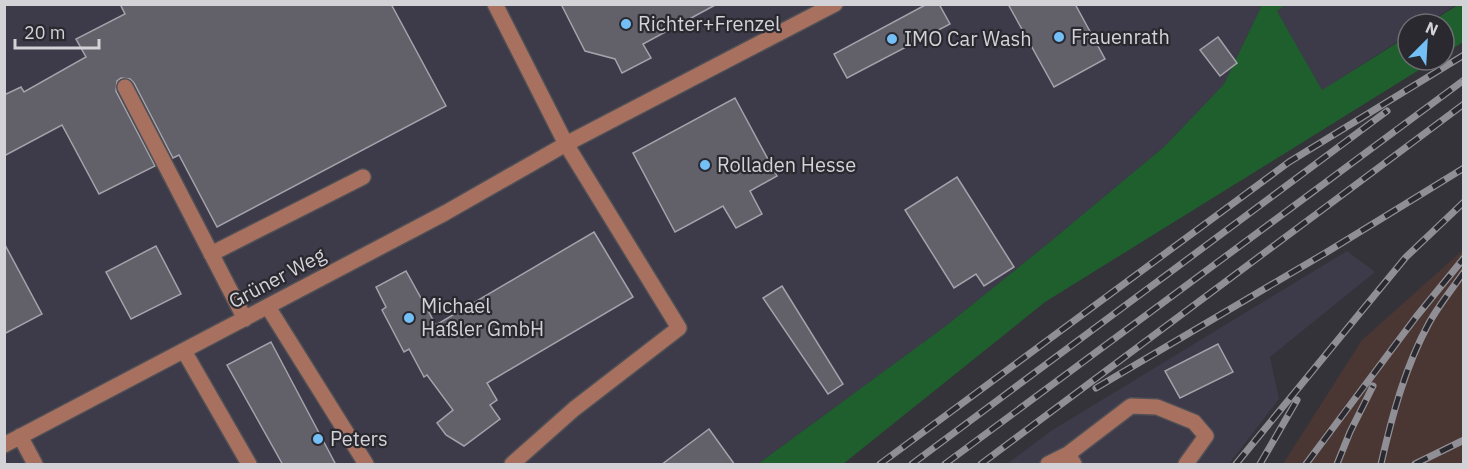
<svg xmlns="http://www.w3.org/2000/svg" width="1468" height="469" viewBox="0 0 1468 469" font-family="'IBM Plex Sans',sans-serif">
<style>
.built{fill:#3d3b49}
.industrial{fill:#4a3633}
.green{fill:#1f5f2e}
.building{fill:#626169;stroke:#a4a3ac;stroke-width:1.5}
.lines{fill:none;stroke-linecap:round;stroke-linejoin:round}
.minor-casing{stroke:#505056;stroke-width:18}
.minor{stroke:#a8715f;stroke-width:15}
.rail-casing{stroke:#908f95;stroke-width:7}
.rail{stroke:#2a2930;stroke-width:4.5;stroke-dasharray:14;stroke-linecap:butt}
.poi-dot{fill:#74c0f6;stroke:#2a2930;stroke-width:2}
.labels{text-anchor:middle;stroke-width:4.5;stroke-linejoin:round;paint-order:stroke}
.poi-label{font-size:20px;fill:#d2d2d7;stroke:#2a2930;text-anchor:start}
.street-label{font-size:20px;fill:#d2d2d7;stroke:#2a2930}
</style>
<rect width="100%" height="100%" fill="#34333a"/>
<!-- built -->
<path class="built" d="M1285,4L1456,5L1425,24H1408V35L1322,90L1277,11Z
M4,5H1262L1224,84L1165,146L1051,241L947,325L758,464H5Z
M1347,251L1375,272L1270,357L1279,399L1229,464H1007L1051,431Z"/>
<!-- industrial -->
<path class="industrial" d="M1463,250V464H1283L1362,340Z"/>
<!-- green -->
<path class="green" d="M1262,5H1285L1277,11L1322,90L1408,36V60H1435L1045,302L843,464H758L947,325L1051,241L1165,146L1224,84Z
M1458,5H1463V42L1444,54V24H1427Z"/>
<!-- building -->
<path class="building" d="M120,4H391L446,106L217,227L179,155L173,158L134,83L130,79L121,78L117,81L116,91L155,166L99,194L62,125L4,156V95L21,87L24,92L86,57L76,39L125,14Z
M561,4H717L643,44L651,58L622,73L615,59L585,51Z
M927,4H939L950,24L847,78L834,54Z
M1008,4H1075L1105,59L1054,87Z
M1218,37L1237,63L1220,76L1200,50Z
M735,98L777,176L750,191L762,214L736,228L723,206L675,232L633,153Z
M957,177L1014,267L984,286L976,274L954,288L905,210Z
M594,232L633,297L487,383L497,400L490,405L500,419L464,446L446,435L437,423L453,410L427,375L424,377L409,349L404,352L382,310L386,307L376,287L406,271L436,325Z
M4,243L42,314L4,334Z
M156,246L181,294L131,319L106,272Z
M782,286L843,384L828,394L763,298Z
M271,342L336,465H283L227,365Z
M1218,344L1233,372L1180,398L1165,371Z
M709,429L735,465H661Z"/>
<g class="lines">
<!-- minor casing -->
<g class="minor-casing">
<path id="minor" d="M495,4L566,144L679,328L574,409L512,464
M125,87L245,319
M211,254L363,177
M268,307L366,464
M184,351L249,464
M20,436L35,464
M4,445L445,213L566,144L835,4
M1068,454L1131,406L1157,407L1194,422L1206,436L1186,464
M1048,464L1068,454L1074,464"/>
</g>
<!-- minor -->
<use href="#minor" class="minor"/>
<!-- rail casing -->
<g class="rail-casing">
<path id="rail" d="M1096,388L1327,252L1464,168
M880,464L1289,162L1464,55
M912,464L1387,111
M945,464L1464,80
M981,464L1464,104
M1236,464L1406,257L1464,202
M1260,464L1297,400
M1306,464L1416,317L1464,258
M1337,464L1350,432L1373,386
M1381,464C1392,416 1405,367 1429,323C1439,305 1452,289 1464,272
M1415,464L1464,440"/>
</g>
<!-- rail -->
<use href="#rail" class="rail"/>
</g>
<!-- markers -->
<g class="poi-dot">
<circle cx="626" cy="24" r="6"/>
<circle cx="1059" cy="37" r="6"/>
<circle cx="892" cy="39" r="6"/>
<circle cx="705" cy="165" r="6"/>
<circle cx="409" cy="318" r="6"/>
<circle cx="318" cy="439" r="6"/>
</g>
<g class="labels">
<!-- poi labels -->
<g class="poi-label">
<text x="638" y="31">Richter+Frenzel</text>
<text x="1071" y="44">Frauenrath</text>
<text x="904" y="46">IMO Car Wash</text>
<text x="717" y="172">Rolladen Hesse</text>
<text x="421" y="313">Michael<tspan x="421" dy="23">Haßler GmbH</tspan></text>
<text x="330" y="446">Peters</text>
</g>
<!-- street labels -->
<g class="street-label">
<text transform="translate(277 278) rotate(-28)" y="7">Grüner Weg</text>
</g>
</g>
<!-- border -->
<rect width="1468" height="469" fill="none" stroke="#d2d2d7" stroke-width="12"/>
<!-- north arrow -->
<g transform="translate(1426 42) rotate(24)"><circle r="28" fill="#2a2930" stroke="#6d6d73" stroke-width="1.5"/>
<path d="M0-4.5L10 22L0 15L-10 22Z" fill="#74c0f6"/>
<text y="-9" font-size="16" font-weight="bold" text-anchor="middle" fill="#d2d2d7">N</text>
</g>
<!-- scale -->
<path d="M15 39v9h84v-9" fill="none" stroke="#d2d2d7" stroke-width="3"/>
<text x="24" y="39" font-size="18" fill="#d2d2d7" stroke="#2a2930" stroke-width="4.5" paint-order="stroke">20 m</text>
</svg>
